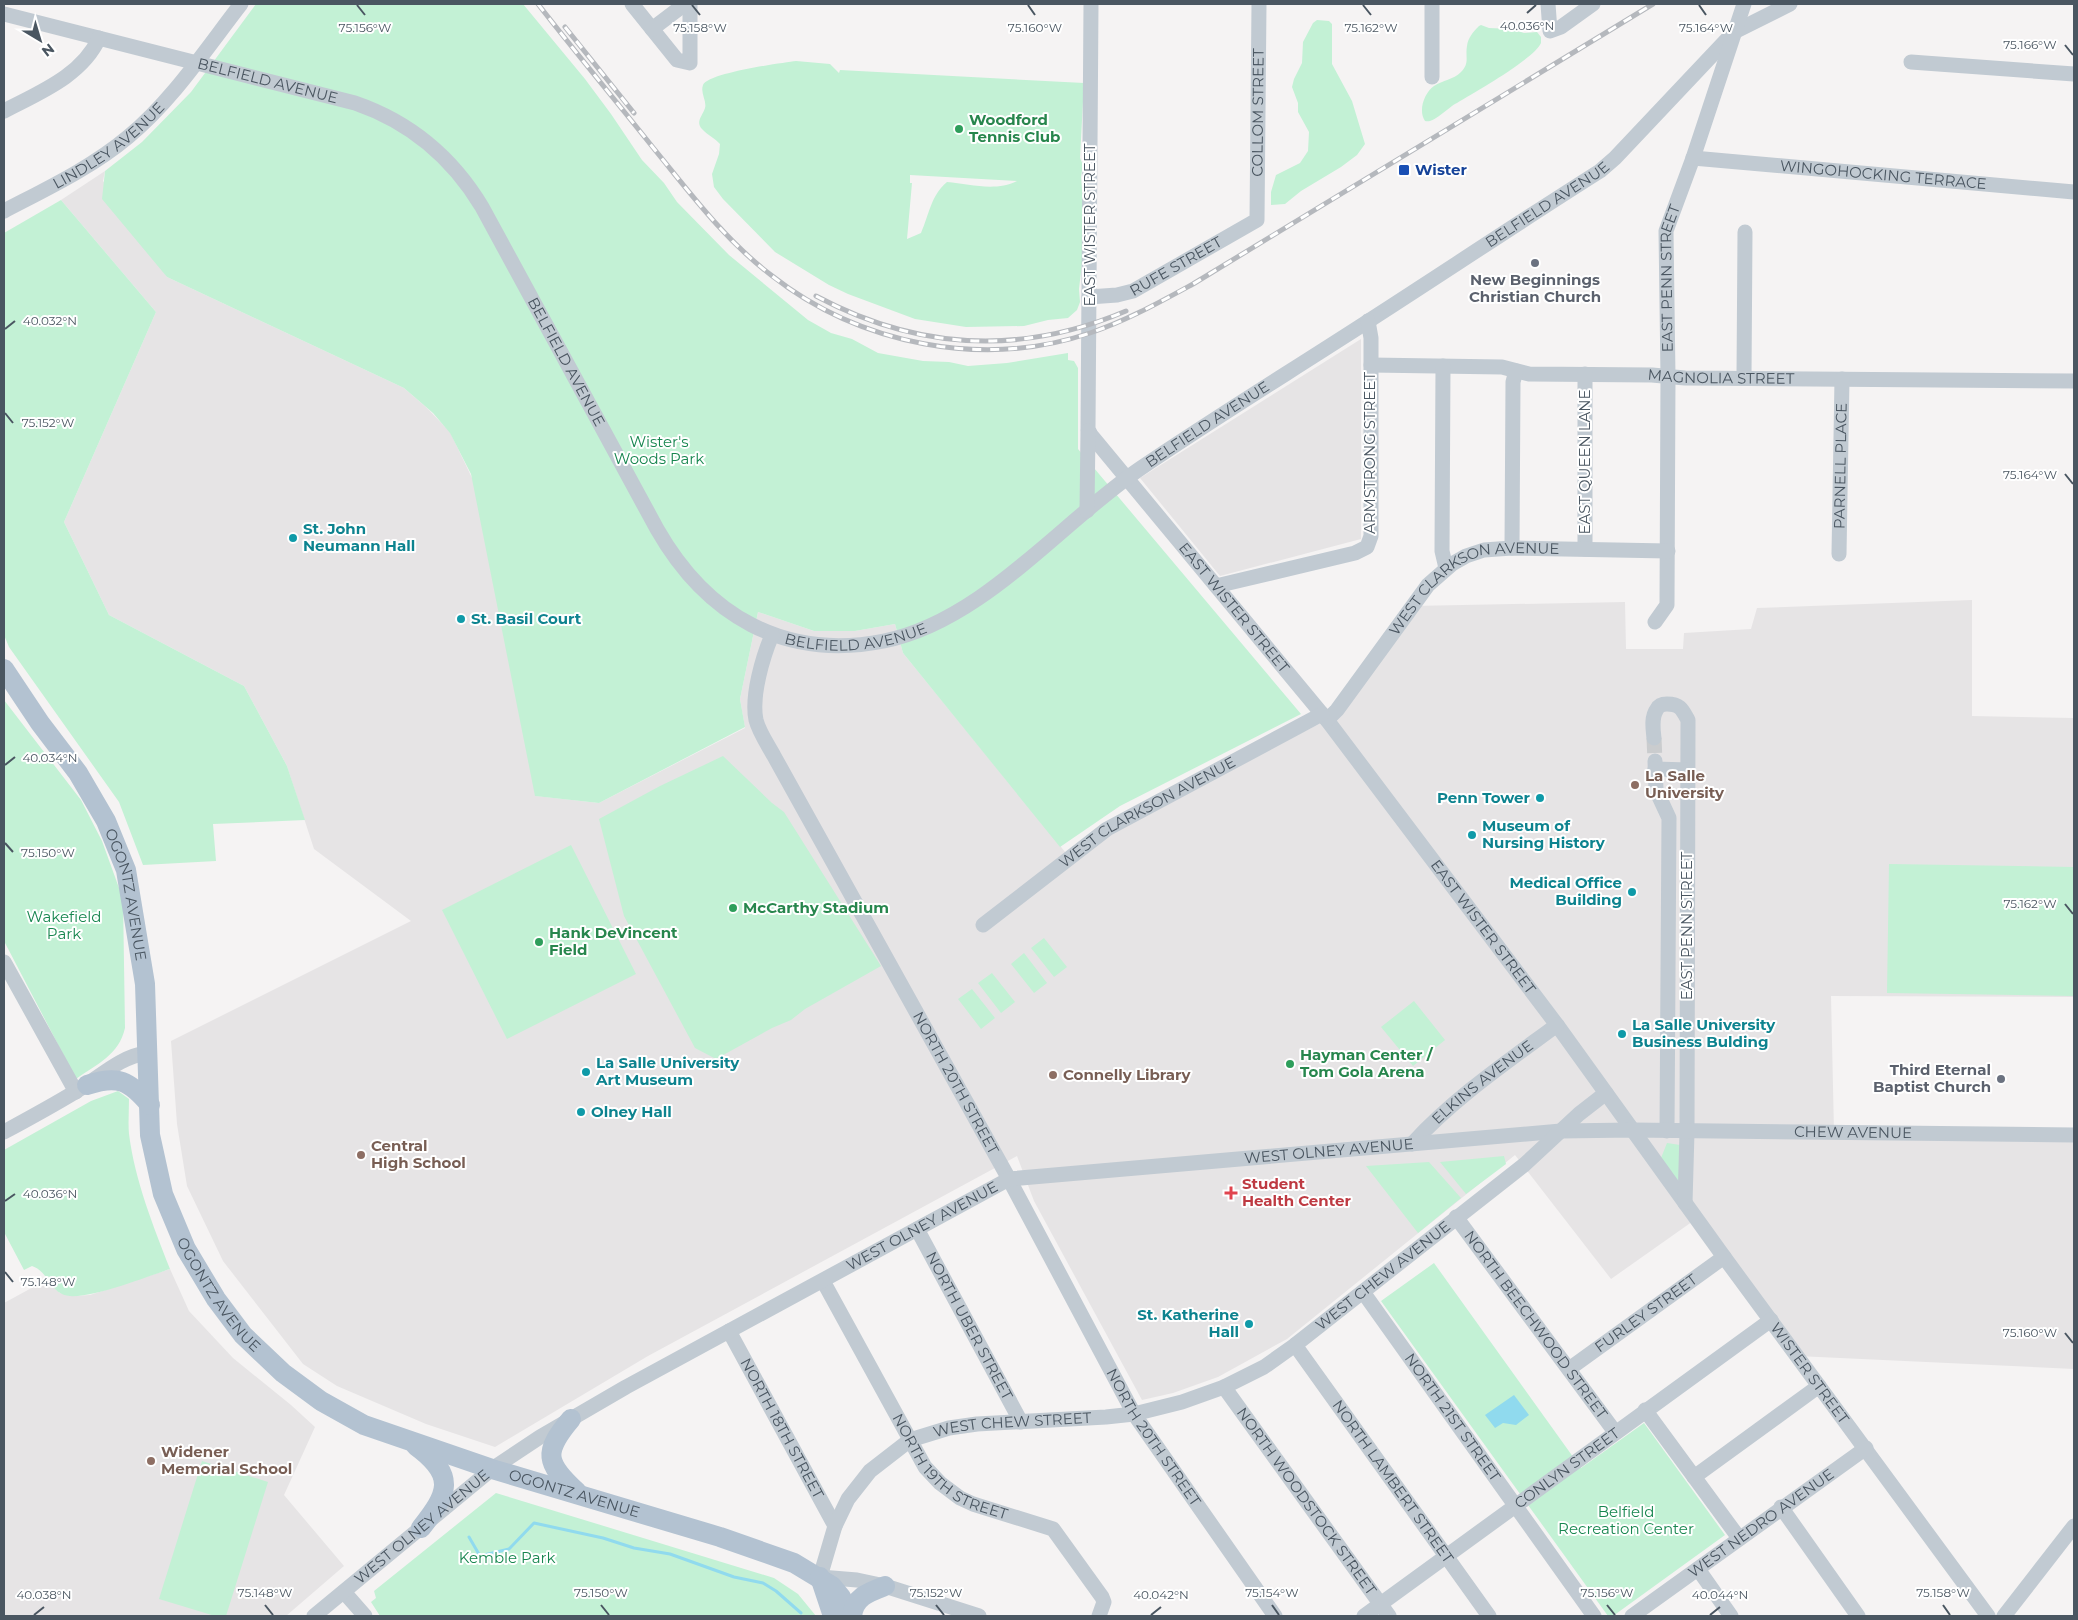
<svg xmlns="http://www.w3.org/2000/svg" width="2078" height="1620" viewBox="0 0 2078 1620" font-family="Montserrat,sans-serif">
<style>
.education{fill:#e6e4e5}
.green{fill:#c3f1d5;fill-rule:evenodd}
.water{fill:#90daee}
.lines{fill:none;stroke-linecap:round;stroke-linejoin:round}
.stream{stroke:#90daee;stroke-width:3}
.minor-tunnel{stroke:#caccce;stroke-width:15;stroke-dasharray:15 8;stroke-linecap:butt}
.minor{stroke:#c1cad2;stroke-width:15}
.major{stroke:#b3c2d1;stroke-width:20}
.rail-casing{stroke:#b5b8bd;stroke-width:5}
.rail{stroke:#fff;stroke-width:3;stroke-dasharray:9;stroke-linecap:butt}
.ticks{fill:none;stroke:#4a5661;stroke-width:2}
.leisure-dot{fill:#2e9e5b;stroke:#fff;stroke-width:2}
.transit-dot{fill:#1a4fb4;stroke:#fff;stroke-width:2}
.worship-dot{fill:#6b7280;stroke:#fff;stroke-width:2}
.culture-dot{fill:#0f9aa8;stroke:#fff;stroke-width:2}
.education-dot{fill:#8d6e63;stroke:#fff;stroke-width:2}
.health-dot{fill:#e0444e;stroke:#fff;stroke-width:2}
.labels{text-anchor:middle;stroke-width:4;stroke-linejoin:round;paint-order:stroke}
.street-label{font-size:15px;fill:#4a5661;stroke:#fff}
.leisure-label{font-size:15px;font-weight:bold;fill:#27864d;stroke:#fff;text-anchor:start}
.transit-label{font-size:15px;font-weight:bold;fill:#164399;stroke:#fff;text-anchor:start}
.worship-label{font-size:15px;font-weight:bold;fill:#5b616d;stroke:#fff}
.park-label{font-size:15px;fill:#17864f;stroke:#fff}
.culture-label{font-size:15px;font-weight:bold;fill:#0d838f;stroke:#fff;text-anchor:start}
.education-label{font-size:15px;font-weight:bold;fill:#785e54;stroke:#fff;text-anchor:start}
.health-label{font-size:15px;font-weight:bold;fill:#be3a42;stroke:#fff;text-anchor:start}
.ticks-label{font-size:12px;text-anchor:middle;fill:#4a5661;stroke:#fff;stroke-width:4;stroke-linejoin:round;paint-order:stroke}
</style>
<rect width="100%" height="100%" fill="#f5f3f3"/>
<!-- education -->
<path class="education" d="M105,171L103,181L167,277L404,388L427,408L450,432L473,480L536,796L599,803L745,728L740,699L758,612L814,631H855L895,624L903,653L1070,858L1103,832L1327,720L1412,606L1625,602L1626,649H1683L1684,633L1751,629L1757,608L1972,600V716L2074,718V997L1831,996L1834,1132L2074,1135V1369L1797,1356L1696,1219L1611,1279L1515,1155L1287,1339L1218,1377L1173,1393L1142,1400L1034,1201L1017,1156L648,1356L495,1447L426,1424L337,1386L303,1364L223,1261L187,1186L177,1124L171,1041L411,921L314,849L287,766L244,686L109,615L64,522L156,312L61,200Z
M1361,339V539L1220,576L1140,478Z
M170,1269L189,1311L233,1358L291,1405L315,1427L284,1495L344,1566L286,1616H4V1303L48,1279L50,1284L60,1293L76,1296L90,1295Z"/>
<!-- green -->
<path class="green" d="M256,4H523L585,79L611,114L642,160L664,183L677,202L729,255L808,320L831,333L852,339L878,353L923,361L949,362L968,366L1007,363L1068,353V360L1074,361L1078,368V449L1301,714L1120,806L1060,847L903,653L895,624L855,631H814L758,612L740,699L745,727L599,803L535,796L471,474L450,433L433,413L404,388L167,277L102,199L105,171L142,142L191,92Z
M1317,20L1329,21L1332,24V64L1352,101L1365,144L1357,155L1341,167L1301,191L1285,204L1271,205V192L1276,175L1300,163L1308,151L1309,132L1298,112V103L1292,87L1294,79L1302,63L1303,42L1313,23Z
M1481,25L1489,28L1512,29L1524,33L1537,32L1541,37V43C1534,59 1475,92 1457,103C1448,107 1434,124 1425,121C1418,111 1424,93 1434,86C1443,80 1453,80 1461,72C1470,63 1465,57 1467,46C1468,38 1473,32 1479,26Z
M796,61L830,64L839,73L840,70L1084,83L1080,158L1083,165L1081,177L1083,202L1082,263L1079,289L1080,302L1077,310L1068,318L1048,320L1024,326L966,327L915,319L848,294L829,285L775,252L723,199L714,187L712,174L719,154L720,144C715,138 707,135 702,129C695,122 703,115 705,108C707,101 700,93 703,85C708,73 781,63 796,61ZM910,175L1017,181C995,192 970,184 947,182C931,195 929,215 921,233L907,239L912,183H910Z
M61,200L156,312L64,522L109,615L244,686L287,766L305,820L213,824L216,861L143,865L119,802L9,647L4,635V233Z
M4,700L81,800L102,841L123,899L125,1028C119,1055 97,1064 76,1079L4,941Z
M723,756L772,803L784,812L881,966L805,1009L791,1020L772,1028L716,1059L695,1048L624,916L599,819L660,786Z
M571,845L636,974L507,1039L442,910Z
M1889,864L2074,867V996L1887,993Z
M1044,938L1067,967L1054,977L1031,948Z
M1024,953L1047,983L1034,993L1011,964Z
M992,973L1015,1002L1001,1013L978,983Z
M972,989L995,1018L981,1029L958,999Z
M1414,1001L1445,1040L1413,1066L1381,1027Z
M118,1091L129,1099C129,1111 128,1123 129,1134C135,1181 153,1225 170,1269C148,1276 80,1304 62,1294C48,1287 47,1271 32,1266L24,1270L4,1232V1150L91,1101Z
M1667,1143L1680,1145L1679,1185L1661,1158Z
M1504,1156L1506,1164L1466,1194L1440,1162Z
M1429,1162L1461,1198L1418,1233L1366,1166Z
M1434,1263L1581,1468L1644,1423L1725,1535L1613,1616H1608L1381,1301Z
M202,1461L268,1482L226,1616H215L159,1599Z
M496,1493L774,1578L798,1594L816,1616H380L371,1602L376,1598L374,1591Z"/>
<!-- water -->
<path class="water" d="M1514,1395L1529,1415L1516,1425L1503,1423L1495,1428L1485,1415Z"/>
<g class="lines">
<!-- stream -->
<path class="stream" d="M469,1537L480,1556L509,1549L534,1523L603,1538L634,1548L670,1554L734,1577L763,1583L776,1591L801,1613"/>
<!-- minor-tunnel -->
<path class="minor-tunnel" d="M1654,738L1655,761"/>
<!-- minor -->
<g class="minor">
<path d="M632,4L677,60L690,63V4"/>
<path id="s1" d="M1091,4L1088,429L1091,435L1327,720L1557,1025L1724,1257L1988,1616"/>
<path d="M1548,4L1550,31L1561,27L1593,4"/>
<path id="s2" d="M4,14L355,103C410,122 452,157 482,207L657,529C706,615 784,661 884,641C983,621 1060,523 1141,468C1207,423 1275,381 1342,338C1428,283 1513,226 1600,171L1615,158L1734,32L1790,4"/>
<path d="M652,29L685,4"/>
<path d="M1911,62L2074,74"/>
<path d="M1432,77V4"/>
<path d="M4,111C38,93 82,76 99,38"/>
<path id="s3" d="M1693,158L2074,192"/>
<path id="s4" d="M4,211C46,189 91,168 128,137C172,101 206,49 241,4"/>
<path id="s5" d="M1089,297L1117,295L1133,291L1257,220L1259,4"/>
<path id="s6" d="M1371,365L1502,367L1529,374L1652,375L1685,378L2074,381"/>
<path d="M1443,366L1442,551L1446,568"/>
<path d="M1744,377L1745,232"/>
<path d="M1087,511L1088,431"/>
<path d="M1512,548L1513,382L1516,371"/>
<path d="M1585,549V374"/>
<path id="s7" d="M1839,554L1842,379"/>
<path d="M1216,586L1355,553L1367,547L1371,536V338L1368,321"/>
<path id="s8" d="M1655,622L1667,605L1668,376L1666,231L1693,158L1744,4"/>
<path id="s9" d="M772,635C763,656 751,696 756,720C759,732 768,745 774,756L1009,1179L1134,1414L1275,1616"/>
<path id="s10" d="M1327,720L1337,710L1428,585L1452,564L1466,556L1484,550L1512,548L1668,551"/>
<path d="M1654,738C1653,729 1651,717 1657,709C1659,705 1663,704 1667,704C1680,704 1682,709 1688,720L1687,1132L1685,1203"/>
<path d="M1655,761L1656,790L1669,818L1667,1131"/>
<path d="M1655,769L1688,770"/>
<path id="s11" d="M983,925L1107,829L1322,714"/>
<path d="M4,962L76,1092"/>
<path d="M4,1132C28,1119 52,1106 75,1092C98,1079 119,1057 146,1053"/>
<path id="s12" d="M1412,1144C1454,1098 1507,1062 1557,1025"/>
<path id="s13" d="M1456,1217L1615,1432"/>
<path id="s14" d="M917,1229L1021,1422"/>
<path id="s15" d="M823,1281L925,1467L940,1483L960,1498L973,1504L1053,1529L1102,1597L1104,1602L1099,1616"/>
<path id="s16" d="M1363,1292L1594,1616"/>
<path id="s17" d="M729,1331L835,1526"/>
<path id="s18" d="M1295,1345L1489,1616"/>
<path id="s19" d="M1569,1369L1724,1257"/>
<path id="s20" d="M1224,1387L1389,1616"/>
<path d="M1645,1410L1739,1538"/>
<path d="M1694,1477L1819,1386"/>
<path d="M1781,1507L1858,1616"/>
<path d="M1698,1569L1731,1616"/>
<path d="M344,1592L365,1616"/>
<path id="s21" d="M314,1616L492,1469L540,1437L626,1387L1009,1179L1561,1131L1632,1130L2074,1135"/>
<path id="s22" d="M979,1616L885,1586L857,1580L820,1577L835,1526L848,1499L870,1471L910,1440L949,1428L977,1424L1106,1417L1134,1414L1182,1402L1224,1387L1264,1367L1295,1345L1524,1165L1579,1114L1606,1093"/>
<path id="s23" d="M1364,1616L1771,1320"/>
<path id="s24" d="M1632,1616L1866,1448"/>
<path d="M2004,1616L2074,1526"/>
</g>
<!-- major -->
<g class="major">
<path id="s25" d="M4,669L40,723L78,773L106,821L126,870L145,984L150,1135L163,1194L186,1249L216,1299L243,1335L283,1373L321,1401L364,1425L492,1469L720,1537L794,1563L832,1586L841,1597L850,1616"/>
<path d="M87,1085C118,1075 129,1080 150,1105"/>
<path d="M571,1419C543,1452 545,1463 577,1492"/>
<path d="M416,1446C457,1476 448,1494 421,1528"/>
<path d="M820,1577L833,1616"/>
<path d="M852,1616C854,1597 869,1592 885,1586"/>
</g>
<!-- rail casing -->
<g class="rail-casing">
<path id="rail" d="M538,4C576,53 616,101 655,150C691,194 725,240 771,275C860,345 983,369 1090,333C1126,321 1160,302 1193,284L1653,4
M565,27L634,113
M816,296C917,350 1020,356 1126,311"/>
</g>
<!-- rail -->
<use href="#rail" class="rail"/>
</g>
<!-- ticks -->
<path class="ticks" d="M357,5L365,15M692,5L700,15M1028,5L1035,15M1363,5L1371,15M1699,5L1706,15M1527,13L1536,5M2065,45L2073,55M5,329L15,321M5,413L13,423M2065,474L2073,484M5,765L15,757M5,843L13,852M2065,904L2073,914M5,1201L15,1194M5,1272L13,1282M2065,1333L2073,1343M265,1605L273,1615M601,1605L609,1615M936,1605L944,1615M1272,1605L1279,1615M1607,1605L1615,1615M1943,1605L1950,1615M34,1615L44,1607M1151,1615L1161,1607M1710,1615L1720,1607"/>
<!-- markers -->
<g class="leisure-dot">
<circle cx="959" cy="129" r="5"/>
<circle cx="733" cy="908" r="5"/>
<circle cx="539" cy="942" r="5"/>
<circle cx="1290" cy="1064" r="5"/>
</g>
<rect class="transit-dot" x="1398" y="164" width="12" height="12" rx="2.5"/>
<g class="worship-dot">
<circle cx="1535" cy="263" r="5"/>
<circle cx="2001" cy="1079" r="5"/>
</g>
<g class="culture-dot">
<circle cx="293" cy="538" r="5"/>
<circle cx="461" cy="619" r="5"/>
<circle cx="1540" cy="798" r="5"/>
<circle cx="1472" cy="835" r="5"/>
<circle cx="1632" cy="892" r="5"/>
<circle cx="1622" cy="1034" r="5"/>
<circle cx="586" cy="1072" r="5"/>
<circle cx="581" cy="1112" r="5"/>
<circle cx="1249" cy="1324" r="5"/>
</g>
<g class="education-dot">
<circle cx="1635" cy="785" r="5"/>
<circle cx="1053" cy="1075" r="5"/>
<circle cx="361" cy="1155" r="5"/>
<circle cx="151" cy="1461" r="5"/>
</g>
<path class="health-dot" d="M1228.5 1185.5h5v5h5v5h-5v5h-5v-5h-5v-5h5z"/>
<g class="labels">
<!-- street labels -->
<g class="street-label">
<text dy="5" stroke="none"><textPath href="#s2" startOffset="272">BELFIELD AVENUE</textPath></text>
<text dy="5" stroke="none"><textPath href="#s5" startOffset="295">COLLOM STREET</textPath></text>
<text dy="5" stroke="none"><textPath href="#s4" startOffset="124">LINDLEY AVENUE</textPath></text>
<text dy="5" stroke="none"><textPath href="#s3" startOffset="191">WINGOHOCKING TERRACE</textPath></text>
<text dy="5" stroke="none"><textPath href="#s2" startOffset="1966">BELFIELD AVENUE</textPath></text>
<text transform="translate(1090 225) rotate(-90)" y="5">EAST WISTER STREET</text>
<text dy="5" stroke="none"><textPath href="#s5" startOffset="94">RUFE STREET</textPath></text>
<text dy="5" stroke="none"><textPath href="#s8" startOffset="348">EAST PENN STREET</textPath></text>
<text dy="5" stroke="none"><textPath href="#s2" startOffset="706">BELFIELD AVENUE</textPath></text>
<text dy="5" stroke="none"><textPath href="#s6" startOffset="351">MAGNOLIA STREET</textPath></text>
<text dy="5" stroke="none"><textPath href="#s2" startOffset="1561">BELFIELD AVENUE</textPath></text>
<text transform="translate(1370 453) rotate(-90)" y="5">ARMSTRONG STREET</text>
<text transform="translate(1585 462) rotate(-90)" y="5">EAST QUEEN LANE</text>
<text dy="5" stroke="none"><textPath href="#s7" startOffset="88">PARNELL PLACE</textPath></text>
<text dy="5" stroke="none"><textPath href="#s10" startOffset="210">WEST CLARKSON AVENUE</textPath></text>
<text dy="5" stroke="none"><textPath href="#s1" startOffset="656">EAST WISTER STREET</textPath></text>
<text dy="5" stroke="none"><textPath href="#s2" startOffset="1141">BELFIELD AVENUE</textPath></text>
<text dy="5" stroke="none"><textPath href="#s11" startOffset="200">WEST CLARKSON AVENUE</textPath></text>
<text dy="5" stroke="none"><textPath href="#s25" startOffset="260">OGONTZ AVENUE</textPath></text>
<text transform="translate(1687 926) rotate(-90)" y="5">EAST PENN STREET</text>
<text dy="5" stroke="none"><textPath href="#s1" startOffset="1061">EAST WISTER STREET</textPath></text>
<text dy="5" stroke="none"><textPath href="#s9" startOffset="502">NORTH 20TH STREET</textPath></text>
<text dy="5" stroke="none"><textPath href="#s12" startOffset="94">ELKINS AVENUE</textPath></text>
<text dy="5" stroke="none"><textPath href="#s21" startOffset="1670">CHEW AVENUE</textPath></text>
<text dy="5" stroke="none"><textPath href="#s21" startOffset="1145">WEST OLNEY AVENUE</textPath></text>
<text dy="5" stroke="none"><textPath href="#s21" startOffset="725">WEST OLNEY AVENUE</textPath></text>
<text dy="5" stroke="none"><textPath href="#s22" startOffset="849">WEST CHEW AVENUE</textPath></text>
<text dy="5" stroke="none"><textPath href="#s25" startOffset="679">OGONTZ AVENUE</textPath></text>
<text dy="5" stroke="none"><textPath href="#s19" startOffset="95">FURLEY STREET</textPath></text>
<text dy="5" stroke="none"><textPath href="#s13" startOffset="134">NORTH BEECHWOOD STREET</textPath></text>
<text dy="5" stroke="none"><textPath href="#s14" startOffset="110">NORTH UBER STREET</textPath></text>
<text dy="5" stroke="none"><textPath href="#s1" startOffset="1614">WISTER STREET</textPath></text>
<text dy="5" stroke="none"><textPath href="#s16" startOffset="154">NORTH 21ST STREET</textPath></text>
<text dy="5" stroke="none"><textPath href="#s22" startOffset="438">WEST CHEW STREET</textPath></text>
<text dy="5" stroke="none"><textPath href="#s17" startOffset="111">NORTH 18TH STREET</textPath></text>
<text dy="5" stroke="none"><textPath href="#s9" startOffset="908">NORTH 20TH STREET</textPath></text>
<text dy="5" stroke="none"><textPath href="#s15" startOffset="231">NORTH 19TH STREET</textPath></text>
<text dy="5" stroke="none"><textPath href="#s23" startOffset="251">CONLYN STREET</textPath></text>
<text dy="5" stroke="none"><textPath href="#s18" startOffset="168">NORTH LAMBERT STREET</textPath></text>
<text dy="5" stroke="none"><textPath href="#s25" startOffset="1099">OGONTZ AVENUE</textPath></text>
<text dy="5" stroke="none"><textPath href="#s20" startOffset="141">NORTH WOODSTOCK STREET</textPath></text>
<text dy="5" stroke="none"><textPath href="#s24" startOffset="159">WEST NEDRO AVENUE</textPath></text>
<text dy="5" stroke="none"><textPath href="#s21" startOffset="140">WEST OLNEY AVENUE</textPath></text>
</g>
<!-- leisure labels -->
<g class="leisure-label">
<text x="969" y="125">Woodford<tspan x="969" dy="17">Tennis Club</tspan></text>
<text x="743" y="913">McCarthy Stadium</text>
<text x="549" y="938">Hank DeVincent<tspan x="549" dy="17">Field</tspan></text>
<text x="1300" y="1060">Hayman Center /<tspan x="1300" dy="17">Tom Gola Arena</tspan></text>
</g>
<!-- transit labels -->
<g class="transit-label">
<text x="1415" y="175">Wister</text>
</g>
<!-- worship labels -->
<g class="worship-label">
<text x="1535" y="285">New Beginnings<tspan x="1535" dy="17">Christian Church</tspan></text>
<text x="1991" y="1075" text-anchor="end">Third Eternal<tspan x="1991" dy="17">Baptist Church</tspan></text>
</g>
<!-- park labels -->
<g class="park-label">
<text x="659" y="447">Wister's<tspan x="659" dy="17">Woods Park</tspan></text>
<text x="64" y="922">Wakefield<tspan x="64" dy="17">Park</tspan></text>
<text x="1626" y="1517">Belfield<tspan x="1626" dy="17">Recreation Center</tspan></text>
<text x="507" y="1563">Kemble Park</text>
</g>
<!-- culture labels -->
<g class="culture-label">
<text x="303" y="534">St. John<tspan x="303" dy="17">Neumann Hall</tspan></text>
<text x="471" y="624">St. Basil Court</text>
<text x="1530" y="803" text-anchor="end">Penn Tower</text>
<text x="1482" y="831">Museum of<tspan x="1482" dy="17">Nursing History</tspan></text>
<text x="1622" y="888" text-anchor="end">Medical Office<tspan x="1622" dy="17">Building</tspan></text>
<text x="1632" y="1030">La Salle University<tspan x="1632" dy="17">Business Bulding</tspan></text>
<text x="596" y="1068">La Salle University<tspan x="596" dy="17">Art Museum</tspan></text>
<text x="591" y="1117">Olney Hall</text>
<text x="1239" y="1320" text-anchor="end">St. Katherine<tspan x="1239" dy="17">Hall</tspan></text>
</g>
<!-- education labels -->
<g class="education-label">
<text x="1645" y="781">La Salle<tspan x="1645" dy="17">University</tspan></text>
<text x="1063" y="1080">Connelly Library</text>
<text x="371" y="1151">Central<tspan x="371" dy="17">High School</tspan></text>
<text x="161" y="1457">Widener<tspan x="161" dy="17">Memorial School</tspan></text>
</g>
<!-- health labels -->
<g class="health-label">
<text x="1242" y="1189">Student<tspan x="1242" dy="17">Health Center</tspan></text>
</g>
</g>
<g class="ticks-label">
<text x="1527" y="30">40.036°N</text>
<text x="365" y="32">75.156°W</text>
<text x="700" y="32">75.158°W</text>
<text x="1035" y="32">75.160°W</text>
<text x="1371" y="32">75.162°W</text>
<text x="1706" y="32">75.164°W</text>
<text x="2030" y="49">75.166°W</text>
<text x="50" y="325">40.032°N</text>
<text x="48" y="427">75.152°W</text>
<text x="2030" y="479">75.164°W</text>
<text x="50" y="762">40.034°N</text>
<text x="48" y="857">75.150°W</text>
<text x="2030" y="908">75.162°W</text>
<text x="50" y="1198">40.036°N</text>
<text x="48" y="1286">75.148°W</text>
<text x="2030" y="1337">75.160°W</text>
<text x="265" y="1597">75.148°W</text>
<text x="601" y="1597">75.150°W</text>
<text x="936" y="1597">75.152°W</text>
<text x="1272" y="1597">75.154°W</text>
<text x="1607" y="1597">75.156°W</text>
<text x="1943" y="1597">75.158°W</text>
<text x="44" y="1599">40.038°N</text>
<text x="1161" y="1599">40.042°N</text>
<text x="1720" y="1599">40.044°N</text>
</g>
<!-- border -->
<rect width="2078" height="1620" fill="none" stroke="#4a5661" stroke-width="10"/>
<!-- north arrow -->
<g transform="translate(40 40) rotate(142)" stroke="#ffffff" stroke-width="4" paint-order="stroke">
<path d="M0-4L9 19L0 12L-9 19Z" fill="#4a5661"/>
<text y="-8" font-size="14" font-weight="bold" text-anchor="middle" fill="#4a5661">N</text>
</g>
</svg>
